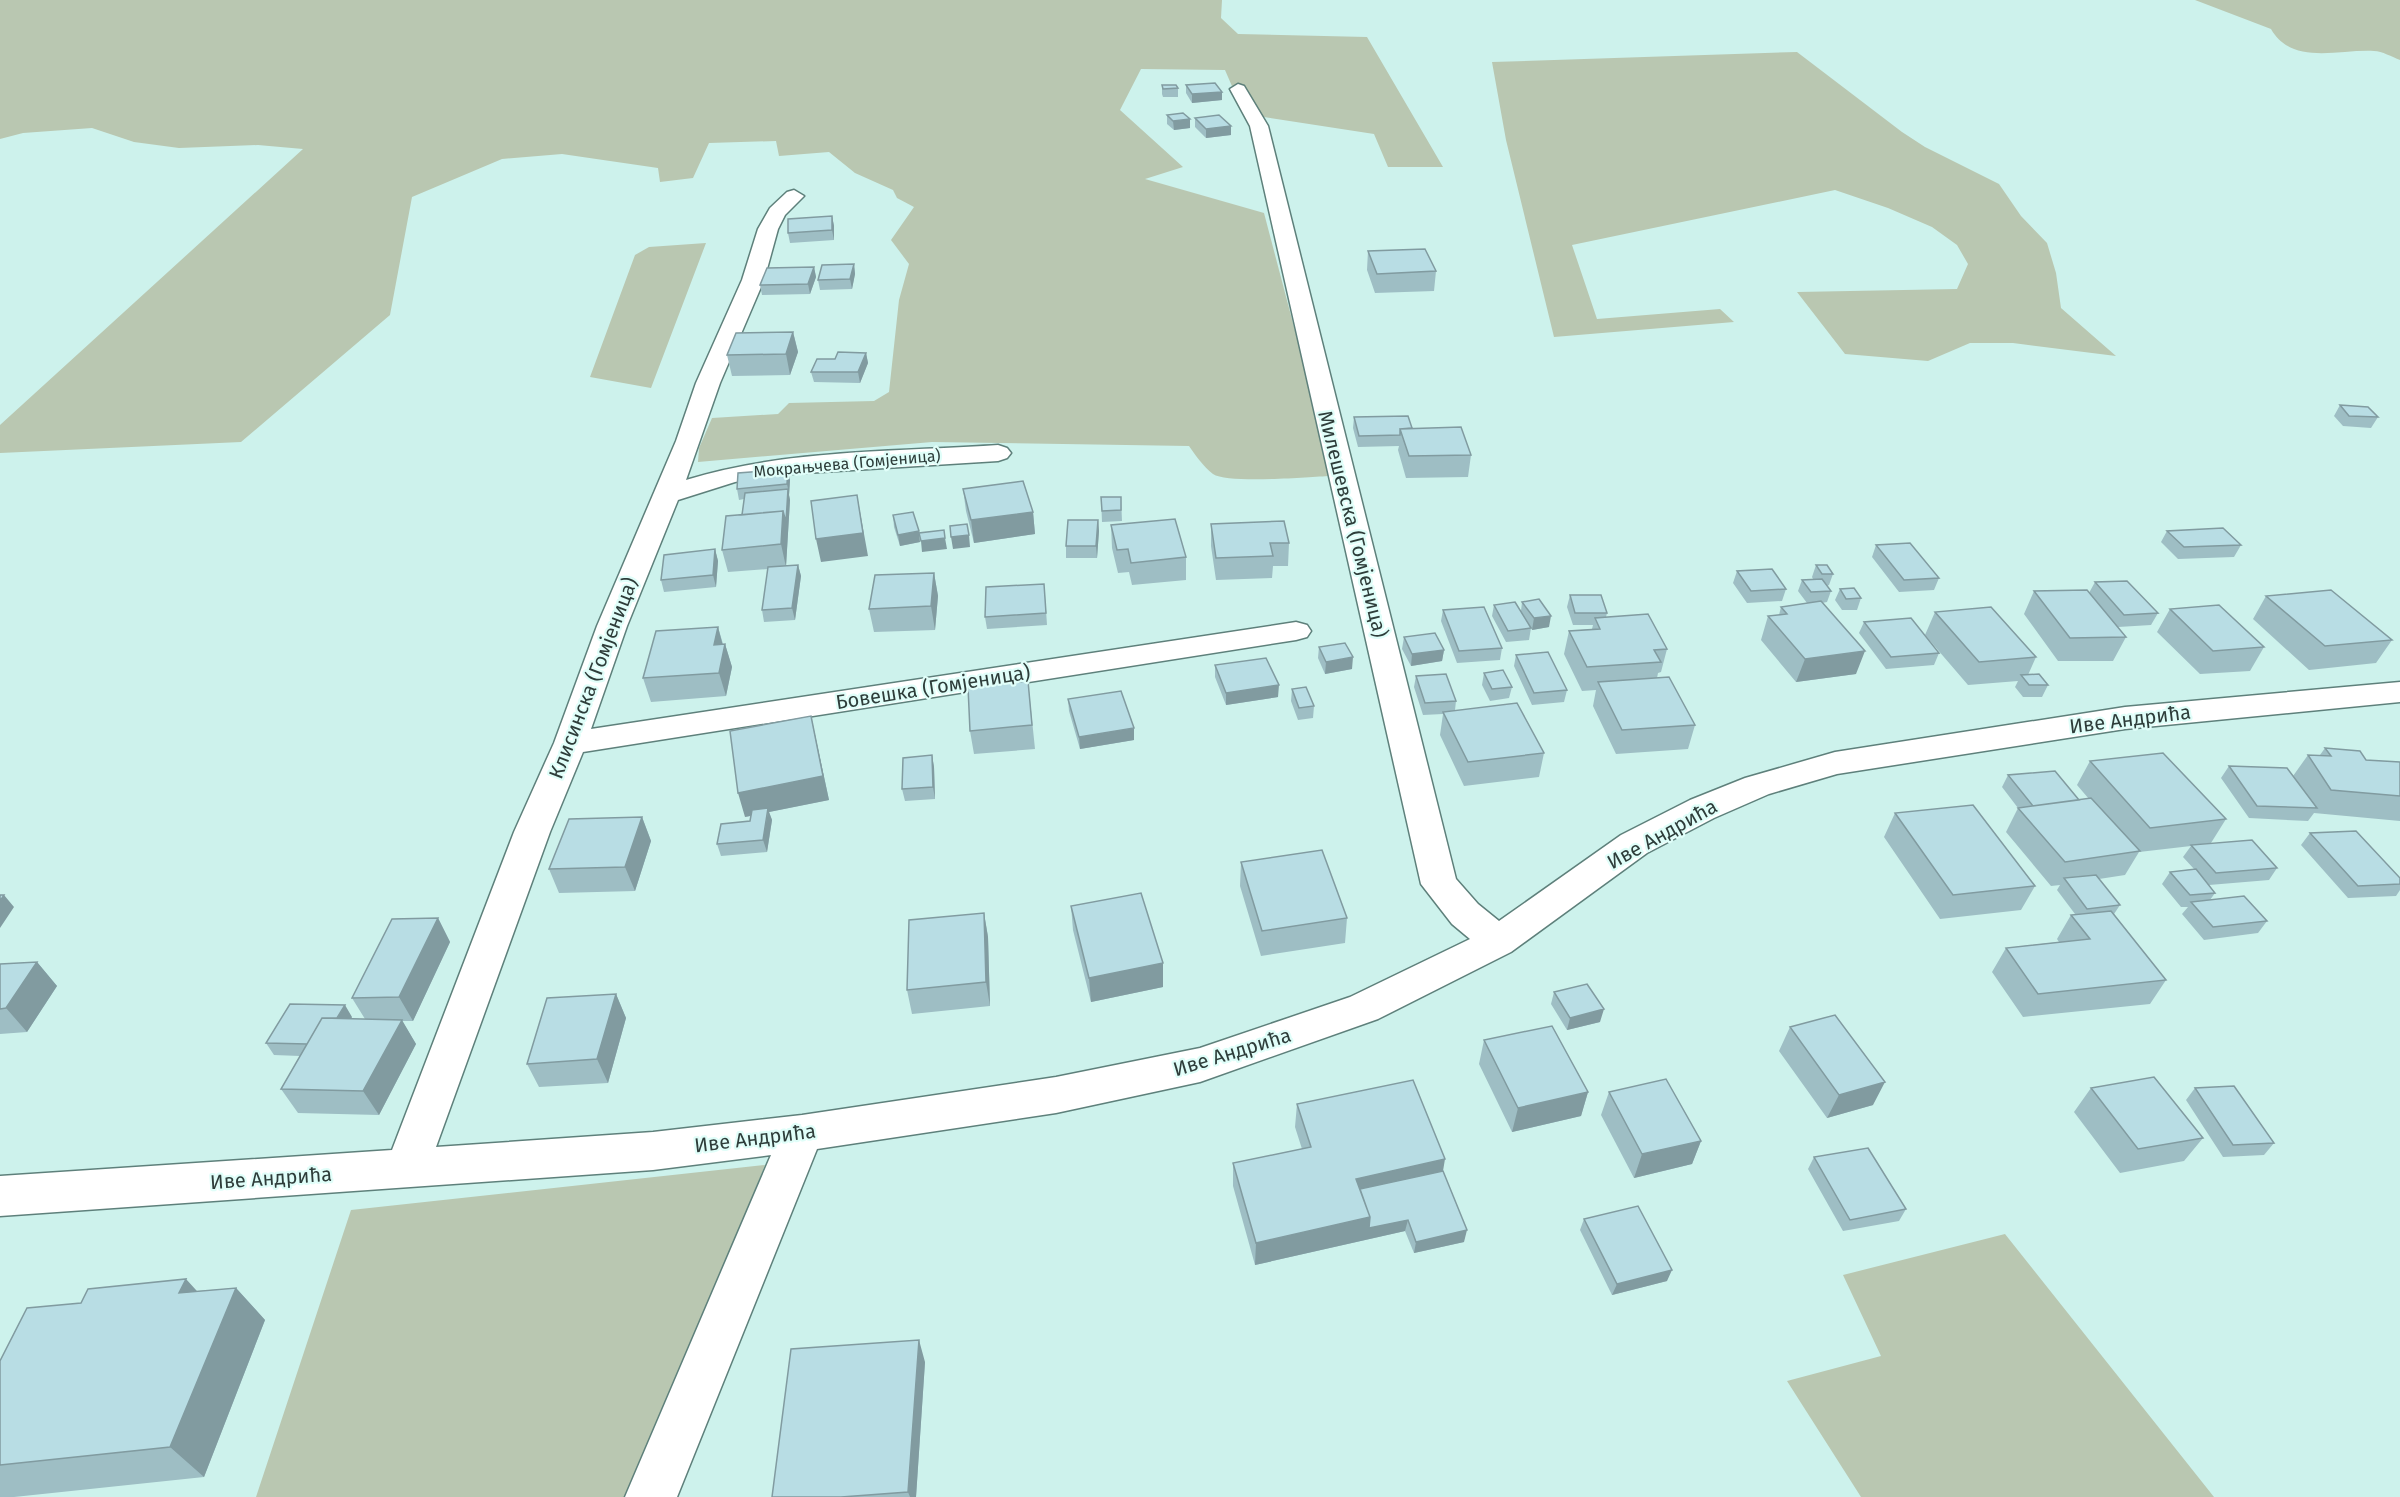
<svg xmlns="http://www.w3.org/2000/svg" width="2400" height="1497" viewBox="0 0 2400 1497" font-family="'Fira Sans',sans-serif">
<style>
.green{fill:#b9c7b1}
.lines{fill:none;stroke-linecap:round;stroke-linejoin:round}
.minor-casing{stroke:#5e807b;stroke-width:3}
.minor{fill:#fff;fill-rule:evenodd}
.wall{fill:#9ebec4}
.shaded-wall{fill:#819ba0}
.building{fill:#b8dde4;stroke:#819ba0;stroke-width:1.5}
.labels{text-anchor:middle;stroke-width:4.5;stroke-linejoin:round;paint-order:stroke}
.far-street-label{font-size:16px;fill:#2e3d3a;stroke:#e0fef9}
.street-label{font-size:20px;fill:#2e3d3a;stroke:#e0fef9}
</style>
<rect width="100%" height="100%" fill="#cdf2ec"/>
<!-- green -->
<path class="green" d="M0,0H1222L1221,18L1238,34L1367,37L1443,167H1388L1374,134L1244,114L1225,70L1141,69L1120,110L1183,167L1145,179L1264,213L1314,403L1330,476C1308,477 1228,484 1213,474C1203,466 1196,456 1189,446L932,442L698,462L699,448L712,418L778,414L789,403L874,401L889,392L899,300L909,264L891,240L914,207L897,198L893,190L855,173L829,152L779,156L776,141L709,143L693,178L660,182L658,168L562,154L502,159L412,197L390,315L241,442L0,453V425L303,149L258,145L179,148L134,142L92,128L23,133L0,139Z
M2195,0H2400V60C2392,57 2382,51 2374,51C2339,49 2292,66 2271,29Z
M1797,52L1902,132L1925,147L1999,184L2021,216L2047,243L2056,273L2061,308L2116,356L2013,343H1970L1928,361L1845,354L1797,292L1957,289L1968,264L1957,245L1932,227L1888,208L1835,190L1572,245L1597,319L1720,309L1734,322L1554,337L1506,140L1492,62Z
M706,243L651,388L590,377L635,255L649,247Z
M765,1165L631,1497H256L351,1210Z
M2005,1234L2214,1497H1861L1787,1381L1881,1356L1843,1275Z"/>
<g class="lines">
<!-- minor casing -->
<g class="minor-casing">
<path id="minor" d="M1238,84L1244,86L1268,126L1456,879L1478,904L1499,921L1621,835L1690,800L1745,778L1835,752L2125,707L2400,682V702L2125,729L1837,774L1769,794L1714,818L1647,853L1511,952L1378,1019L1200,1082L1056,1113L817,1149L677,1497H625L771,1155L653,1170L0,1216V1176L392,1150L514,832L554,743L597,626L676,441L696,383L742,280L758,229L770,208L787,192L794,190L804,196L785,215L778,229L764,280L720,383L686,480C786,449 894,452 998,445L1007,448L1011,453L1007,458L998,461L773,475L735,482L678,500L627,626L591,729L1296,622L1307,625L1311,631L1307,637L1296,640L583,752L550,832L436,1147L653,1132L802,1115L1056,1077L1200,1048L1350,997L1470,939L1452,924L1421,884L1250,126L1230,89Z"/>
</g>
<!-- minor -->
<use href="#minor" class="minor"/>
</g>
<!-- wall -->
<path class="wall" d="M1162,85L1178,88V97H1163L1162,94Z
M1186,85L1222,92V100L1192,103L1186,93Z
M1167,115L1190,128L1174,130L1167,124Z
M1195,118L1231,126V135L1206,138L1195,127Z
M832,216L834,226V240L790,243L788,233Z
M1368,251L1436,271L1434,291L1375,293L1367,270Z
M854,264L855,274L852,289L820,290L818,280Z
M814,267L816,277L810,294L762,295L760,285Z
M793,332L798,352L790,375L732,376L727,355Z
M866,353L868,363L860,383L814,382L811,372L835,359Z
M2340,405L2378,417L2371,428L2343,426L2334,416Z
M1354,417L1412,428L1471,455L1468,477L1406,478L1398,450L1399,446L1358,447L1353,428Z
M790,480L789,495L790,500L786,566L798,565L801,576L795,620L764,622L762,610L768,569L728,572L722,550L742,515L744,499L739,500L737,489Z
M963,489L1033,512L1035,534L974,543L966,511Z
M1101,497H1121L1122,521L1102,522Z
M893,515L920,542L900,546L894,527Z
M1098,520L1099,531L1097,558H1066V546Z
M1211,524L1289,543L1288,566H1273L1272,578L1216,580L1211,546Z
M1111,525L1186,557V580L1132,585L1129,572L1118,573L1112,548Z
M2167,531L2241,545L2234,557L2178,559L2161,542Z
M1876,545L1939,578L1934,590L1899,592L1872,557Z
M715,549L718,561L716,587L664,592L661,580Z
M1816,565L1833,574L1829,585L1827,586L1831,591L1827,602L1822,603L1856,674L1796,682L1761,640L1768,616L1779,615L1781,607L1807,603L1798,591L1802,580L1813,579L1812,577Z
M1737,571L1786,589L1782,601L1747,603L1733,583Z
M934,573L938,596L935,630L874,632L869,609Z
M2095,582L2158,613L2151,625L2118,627L2103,610L2126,637L2113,661H2058L2024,614L2034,591L2089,593Z
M1840,589L1861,598L1857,610H1842L1835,600Z
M1045,595L1047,625L987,629L985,617Z
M1570,595L1607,613L1606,617L1667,649L1661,672L1658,673L1657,678L1695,725L1688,749L1616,754L1593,706L1596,690L1582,691L1564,654L1569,631L1592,629L1593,625H1573L1567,607Z
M2266,596L2392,640L2376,663L2309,670L2253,619Z
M1522,602L1549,627L1532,630L1531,628L1529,640L1506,642L1492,616L1494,605L1521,611Z
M2170,609L2264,647L2250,671L2200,674L2157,632Z
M1443,610L1502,648L1500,660L1457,663L1441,621Z
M1935,612L2036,657L2028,675L2048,685L2042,697H2023L2015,687L2018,681L1968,685L1925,635Z
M1864,622L1939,653L1934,665L1886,669L1859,633Z
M718,627L723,644H725L732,667L726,696L651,702L643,678Z
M1404,637L1444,650L1442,661L1411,666L1402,649Z
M1319,647L1352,669L1325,674L1318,658Z
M1516,655L1567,690L1564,702L1532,705L1514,666Z
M1215,665L1278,697L1226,705L1215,677Z
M1484,673L1512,687L1509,698L1490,701L1482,685Z
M1416,676L1456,701L1455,710L1544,753L1539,777L1464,786L1440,735L1443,714L1423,715L1414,687Z
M1028,681L1035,749L974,754L970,731Z
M1292,689L1314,706L1313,718L1298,720L1291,701Z
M1068,699L1134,740L1080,749L1069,711Z
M811,716L829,800L769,812L772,820L767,852L721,856L717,844L750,821L751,816L745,817Z
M2325,748L2366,760L2400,762V821L2314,813L2308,821L2249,818L2221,778L2229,766L2293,776L2308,755H2320Z
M932,755L934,767L935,799L905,801L902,789Z
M2090,761L2226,819L2211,843L2277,868L2269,880L2209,885L2215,893L2210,900L2267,921L2258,933L2204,940L2182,914L2188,907H2181L2162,884L2170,872L2194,869L2183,857L2191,846L2139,852L2125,875L2099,879L2120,905L2114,914L2166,980L2150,1004L2023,1017L1992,972L2006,948L2059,942L2057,939L2071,915L2075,914L2057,890L2060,885L2051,886L2006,832L2018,808L2002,787L2008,775L2079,800L2089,799L2077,785Z
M1895,813L2035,886L2021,910L1940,919L1884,837Z
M642,817L651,841L635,891L559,893L549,869Z
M2310,833L2400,878V890L2396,896L2348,898L2301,845Z
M1241,862L1347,918L1345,943L1261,956L1240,886Z
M1071,906L1163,963V987L1091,1002L1073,930Z
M984,913L988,937L990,1006L912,1014L907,990Z
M438,918L450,942L413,1021H402L416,1044L379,1115L298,1113L281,1089L300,1056L274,1055L266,1043L352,1017L351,1019H365L352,998Z
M37,962L57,986L27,1032L0,1034V964Z
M1554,992L1600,1022L1567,1030L1551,1004Z
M616,994L626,1018L608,1083L539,1087L527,1064Z
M1790,1027L1873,1105L1827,1118L1779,1051Z
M1484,1040L1588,1092L1581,1116L1512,1132L1479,1064Z
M2091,1088L2203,1138L2184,1161L2120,1173L2074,1112Z
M2195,1088L2274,1143L2264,1155L2223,1157L2186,1100Z
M1609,1092L1701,1141L1692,1164L1634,1178L1601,1115Z
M1297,1104L1443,1171L1464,1242L1414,1253L1405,1231L1255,1265L1233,1186V1163L1302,1149L1295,1127Z
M1814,1157L1906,1209L1899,1221L1843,1231L1808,1169Z
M1584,1219L1667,1281L1612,1295L1580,1230Z
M236,1288L265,1320L204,1477L14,1497H0V1361L197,1291Z
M925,1362L916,1497H772Z"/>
<!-- shaded-wall -->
<path class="shaded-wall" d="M1222,92V100L1192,103V94Z
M1190,119V128L1174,130L1173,121Z
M1231,126V135L1206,138V129Z
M832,216L834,226V240L832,230Z
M854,264L855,274L852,289L850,279Z
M814,267L816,277L810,294L808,284Z
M793,332L798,352L790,375L786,354Z
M866,353L868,363L860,383L858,372Z
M788,469L790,480L789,495L790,500L786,567L781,544L783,511L788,489L787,484Z
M857,495L868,556L821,562L816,539Z
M1033,512L1035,534L974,543L971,520Z
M1098,520L1099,531L1097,558L1096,546Z
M919,531L920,542L900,546L898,535Z
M969,535L970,547L953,549L951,537Z
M945,538L947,549L922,552L921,541Z
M715,549L718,561L716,587L713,575Z
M798,565L801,576L795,620L792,608Z
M934,573L938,596L935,630L931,606Z
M1551,616L1549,627L1532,630L1534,618Z
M718,627L724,650L725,644L732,667L726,696L719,673L714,645Z
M1444,650L1442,661L1411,666L1412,654Z
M1865,651L1856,674L1796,682L1805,659Z
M1353,657L1352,669L1325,674L1326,662Z
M1279,685L1278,697L1226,705V693Z
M811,716L829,800L769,812L772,820L767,852L763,840L768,812L745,817L738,793Z
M1134,728V740L1080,749L1079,737Z
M932,755L934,767L935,799L933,787Z
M642,817L651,841L635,891L625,867Z
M4,895L14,907L0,928V901Z
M984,913L988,937L990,1006L986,982Z
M438,918L450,942L413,1021L399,997Z
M37,962L57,986L27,1032L6,1008Z
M1163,963V987L1091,1002L1089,978Z
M616,994L626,1018L608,1083L597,1059Z
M345,1005L352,1017L330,1056L322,1044Z
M1604,1009L1600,1022L1567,1030L1570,1018Z
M402,1020L416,1044L379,1115L363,1091Z
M1885,1082L1873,1105L1827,1118L1839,1095Z
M1588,1092L1581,1116L1512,1132L1518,1108Z
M1701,1141L1692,1164L1634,1178L1642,1154Z
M1445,1159L1441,1183L1358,1201L1356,1179Z
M1370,1217L1408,1220L1405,1231L1255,1265L1256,1243Z
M1467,1230L1464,1242L1414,1253L1416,1242Z
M1672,1270L1667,1281L1612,1295L1617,1284Z
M186,1279L216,1312L179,1293Z
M236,1288L265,1320L204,1477L170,1447Z
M919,1340L925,1362L916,1497H910L908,1492Z"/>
<!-- building -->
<path class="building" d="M1215,83L1222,92L1192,94L1186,85Z
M1162,85H1176L1178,88L1163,89Z
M1183,113L1190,119L1173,121L1167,115Z
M1219,115L1231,126L1206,129L1195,118Z
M832,216V230L788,233V219Z
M1425,249L1436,271L1377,274L1368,251Z
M854,264L850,279L818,280L822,265Z
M814,267L808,284L760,285L767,268Z
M793,332L786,354L727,355L736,333Z
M838,352L866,353L858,372H811L817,359H835Z
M2340,405L2368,407L2378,417L2349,416Z
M1408,416L1412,428L1400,429V435L1359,436L1354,417Z
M1461,427L1471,455L1409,456L1400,429Z
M788,469L787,484L737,489L738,473Z
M1023,481L1033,512L971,520L963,489Z
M788,489L786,522L783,511L742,515L745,493Z
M857,495L863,533L816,539L811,501Z
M1101,497H1121V510L1102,511Z
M783,511L781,544L722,550L726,516Z
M913,512L919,531L898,535L893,515Z
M1175,519L1186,557L1131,563L1128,549L1117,550L1111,525Z
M1068,520H1098L1096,546H1066Z
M1284,521L1289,543H1270L1273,556L1216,558L1211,524Z
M967,524L969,535L951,537L950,526Z
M2223,528L2241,545L2184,547L2167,531Z
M944,530L945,538L921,541L919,533Z
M1910,543L1939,578L1904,580L1876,545Z
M715,549L713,575L661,580L664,555Z
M798,565L792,608L762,610L768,567Z
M1816,565H1827L1833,574H1822Z
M1772,569L1786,589L1751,591L1737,571Z
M934,573L931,606L869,609L875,575Z
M1822,579L1831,591L1811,592L1802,580Z
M2127,581L2158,613L2124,615L2095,582Z
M1044,584L1046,613L985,617L986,587Z
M1854,588L1861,598L1846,599L1840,589Z
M2087,590L2126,637L2070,638L2034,591Z
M2331,590L2392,640L2325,646L2266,596Z
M1570,595H1601L1607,613H1575Z
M1539,599L1551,616L1534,618L1522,602Z
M1821,601L1865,651L1805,659L1768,616L1787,614L1781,607Z
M1515,602L1531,628L1508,631L1494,605Z
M2219,605L2264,647L2213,651L2170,609Z
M1484,607L1502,648L1459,651L1443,610Z
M1991,607L2036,657L1979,662L1935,612Z
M1648,614L1667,649L1654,650L1661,662L1587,667L1569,631L1600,629L1595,618Z
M1911,618L1939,653L1891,657L1864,622Z
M718,627L714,645L725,644L719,673L643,678L656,631Z
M1435,633L1444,650L1412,654L1404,637Z
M1345,643L1353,657L1326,662L1319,647Z
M1548,652L1567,690L1534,693L1516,655Z
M1266,658L1279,685L1226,693L1215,665Z
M1503,670L1512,687L1492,689L1484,673Z
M1446,674L1456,701L1425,703L1416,676Z
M2039,674L2048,685H2029L2021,675Z
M1669,677L1695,725L1622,730L1598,682Z
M1028,681L1032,725L970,731L968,687Z
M1306,687L1314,706L1299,708L1292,689Z
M1121,691L1134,728L1079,737L1068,699Z
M1517,703L1544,753L1468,762L1443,712Z
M811,716L823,776L738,793L730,731Z
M2325,748L2360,751L2366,760L2400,762V796L2331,790L2308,755L2331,756Z
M2163,753L2226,819L2150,828L2090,761Z
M932,755L933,787L902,789L903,758Z
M2229,766L2287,768L2317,808L2257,806Z
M2055,771L2079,800L2033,806L2008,775Z
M2091,798L2140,851L2065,862L2018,808Z
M1973,805L2035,886L1953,895L1895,813Z
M768,808L763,840L717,844L721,824L750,821L752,810Z
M642,817L625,867L549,869L569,819Z
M2356,831L2400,878V884L2358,886L2310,833Z
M2252,840L2277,868L2216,873L2191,845Z
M1322,850L1347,918L1262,931L1241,862Z
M2196,869L2215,893L2190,895L2170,872Z
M2096,875L2120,905L2087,909L2064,878Z
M1141,893L1163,963L1089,978L1071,906Z
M0,895H4L0,901Z
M2244,896L2267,921L2213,927L2191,902Z
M2111,911L2166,980L2038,994L2006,948L2090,939L2071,915Z
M984,913L986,982L907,990L909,920Z
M438,918L399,997L352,998L392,919Z
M37,962L6,1008L0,1009V964Z
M1587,984L1604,1009L1570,1018L1554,992Z
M616,994L597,1059L527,1064L547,998Z
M290,1004L345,1005L337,1018H322L307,1044L266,1043Z
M1835,1015L1885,1082L1839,1095L1790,1027Z
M322,1018L402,1020L363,1091L281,1089Z
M1552,1026L1588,1092L1518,1108L1484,1040Z
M2154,1077L2203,1138L2138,1149L2091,1088Z
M1666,1079L1701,1141L1642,1154L1609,1092Z
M1413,1080L1445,1159L1356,1179L1370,1217L1256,1243L1233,1163L1311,1147L1297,1104Z
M2234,1086L2274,1143L2233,1145L2195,1088Z
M1868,1148L1906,1209L1850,1220L1814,1157Z
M1443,1171L1467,1230L1416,1242L1408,1220L1369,1228L1370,1217L1360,1189Z
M1638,1206L1672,1270L1617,1284L1584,1219Z
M186,1279L179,1293L236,1288L170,1447L0,1465V1361L27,1308L81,1303L88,1289Z
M919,1340L908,1492L841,1497H772L791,1349Z"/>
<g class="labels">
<!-- far-street labels -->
<g class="far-street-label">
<text transform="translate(847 463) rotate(-5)" y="6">Мокрањчева (Гомјеница)</text>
</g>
<!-- street labels -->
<g class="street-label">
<text transform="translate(1353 524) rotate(76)" y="7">Милешевска (Гомјеница)</text>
<text transform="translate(593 678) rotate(-69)" y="7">Клисинска (Гомјеница)</text>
<text transform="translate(933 687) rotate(-9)" y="7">Бовешка (Гомјеница)</text>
<text transform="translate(2130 719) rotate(-7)" y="7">Иве Андрића</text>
<text transform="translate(1662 834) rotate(-29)" y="7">Иве Андрића</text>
<text transform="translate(1232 1052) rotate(-17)" y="7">Иве Андрића</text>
<text transform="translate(755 1138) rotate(-7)" y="7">Иве Андрића</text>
<text transform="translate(271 1178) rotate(-4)" y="7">Иве Андрића</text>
</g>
</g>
</svg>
